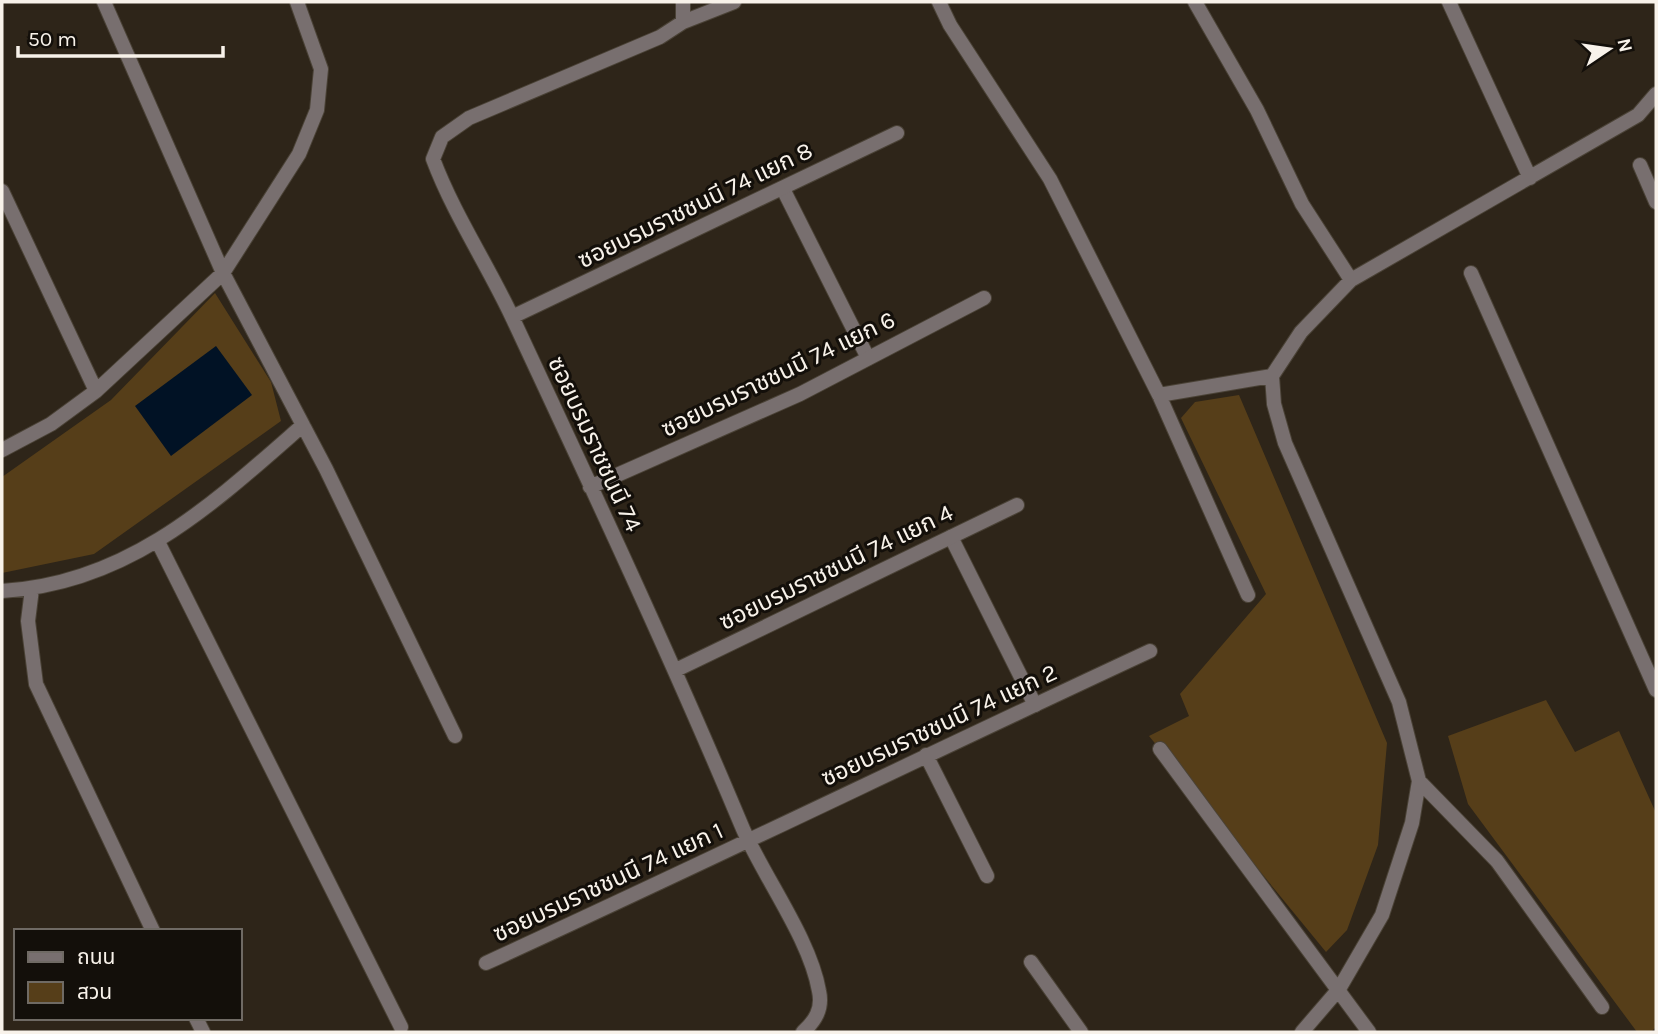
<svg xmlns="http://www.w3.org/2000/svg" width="1658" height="1034" viewBox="0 0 1658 1034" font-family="Karla,'Noto Sans Thai',sans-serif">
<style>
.green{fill:#563e19}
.water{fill:#011225}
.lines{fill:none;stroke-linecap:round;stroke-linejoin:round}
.lane-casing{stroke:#4a4236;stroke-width:16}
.street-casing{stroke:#4a4236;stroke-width:16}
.lane{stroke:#786f6f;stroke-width:14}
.street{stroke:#786f6f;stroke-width:14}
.labels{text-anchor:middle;stroke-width:6;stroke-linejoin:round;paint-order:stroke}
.street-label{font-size:24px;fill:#f8f2ea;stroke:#130f0a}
</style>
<rect width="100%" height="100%" fill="#2e2519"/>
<!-- green -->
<path class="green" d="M215,293L271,382L281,421L94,554L2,573V477L111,400Z
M1239,395L1387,743L1378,845L1347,930L1326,952L1149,736L1189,716L1180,694L1266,594L1181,418L1195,402Z
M1546,700L1575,752L1619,731L1656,813V1027L1651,1032H1637L1468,804L1448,736Z"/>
<!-- water -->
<path class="water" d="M216,346L252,395L171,456L135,406Z"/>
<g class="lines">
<!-- lane casing -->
<g class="lane-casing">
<path id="lane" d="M783,189L868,358
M951,537L1035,705"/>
</g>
<!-- street casing -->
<g class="street-casing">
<path id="street" d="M104,2L223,273L326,469L455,736
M683,2V22L660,37L469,118L442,137L433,159C454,215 488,265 513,319C592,488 671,657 743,829C765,879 810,939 819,991C823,1009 815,1021 803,1032
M939,2L950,25L1050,179L1159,395L1248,595
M1195,2L1257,110L1302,204L1351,280
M1449,2L1530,178
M683,22L734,2
M1640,165L1656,202
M2,191L96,391
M1471,273L1656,690
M512,317L897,133
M1159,395L1272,376
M2,450L51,424L96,391L223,273L299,154L317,110L321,69L297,2
M590,487L800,394L984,298
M158,542L401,1027
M32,589L28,621L36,684L153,931
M2,591C128,584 213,504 303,425
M676,670L1017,505
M1160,749L1369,1032
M926,755L987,876
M1419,781L1497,861L1602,1007
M1031,962L1081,1032
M486,963C709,861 928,754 1150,651
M196,1018L203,1032
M1302,1032L1339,989L1382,915L1412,823L1419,781L1399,702L1285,443L1274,404L1272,376L1301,332L1351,280L1638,115L1656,94"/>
</g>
<!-- lane -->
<use href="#lane" class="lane"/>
<!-- street -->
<use href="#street" class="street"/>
</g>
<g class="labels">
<!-- street labels -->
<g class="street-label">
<text transform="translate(695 205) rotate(-26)" y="8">ซอยบรมราชชนนี 74 แยก 8</text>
<text transform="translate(778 374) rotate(-26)" y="8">ซอยบรมราชชนนี 74 แยก 6</text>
<text transform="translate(595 444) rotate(65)" y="8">ซอยบรมราชชนนี 74</text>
<text transform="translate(836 567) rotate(-26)" y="8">ซอยบรมราชชนนี 74 แยก 4</text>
<text transform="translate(939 725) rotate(-25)" y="8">ซอยบรมราชชนนี 74 แยก 2</text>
<text transform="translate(608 882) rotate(-25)" y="8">ซอยบรมราชชนนี 74 แยก 1</text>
</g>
</g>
<!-- border -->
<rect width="1658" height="1034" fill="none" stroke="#f8f2ea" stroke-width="7"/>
<!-- legend -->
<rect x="14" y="929" width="228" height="91" fill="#130f0a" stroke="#6f6a64" stroke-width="2"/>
<rect x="28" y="952" width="35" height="10" fill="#786f6f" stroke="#6f6a64" stroke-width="2"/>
<text x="77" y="964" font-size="21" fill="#f8f2ea">ถนน</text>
<rect x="28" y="982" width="35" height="21" fill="#563e19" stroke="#6f6a64" stroke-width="2"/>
<text x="77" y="999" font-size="21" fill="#f8f2ea">สวน</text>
<!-- north arrow -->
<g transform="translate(1609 49) rotate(77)" stroke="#130f0a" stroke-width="5" paint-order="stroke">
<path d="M0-5L12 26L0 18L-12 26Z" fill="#f8f2ea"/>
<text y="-10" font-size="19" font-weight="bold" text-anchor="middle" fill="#f8f2ea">N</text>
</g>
<!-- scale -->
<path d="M18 46v10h205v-10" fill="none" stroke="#f8f2ea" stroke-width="3.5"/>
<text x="28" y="46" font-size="21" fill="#f8f2ea" stroke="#130f0a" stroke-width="5" paint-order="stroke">50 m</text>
</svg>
